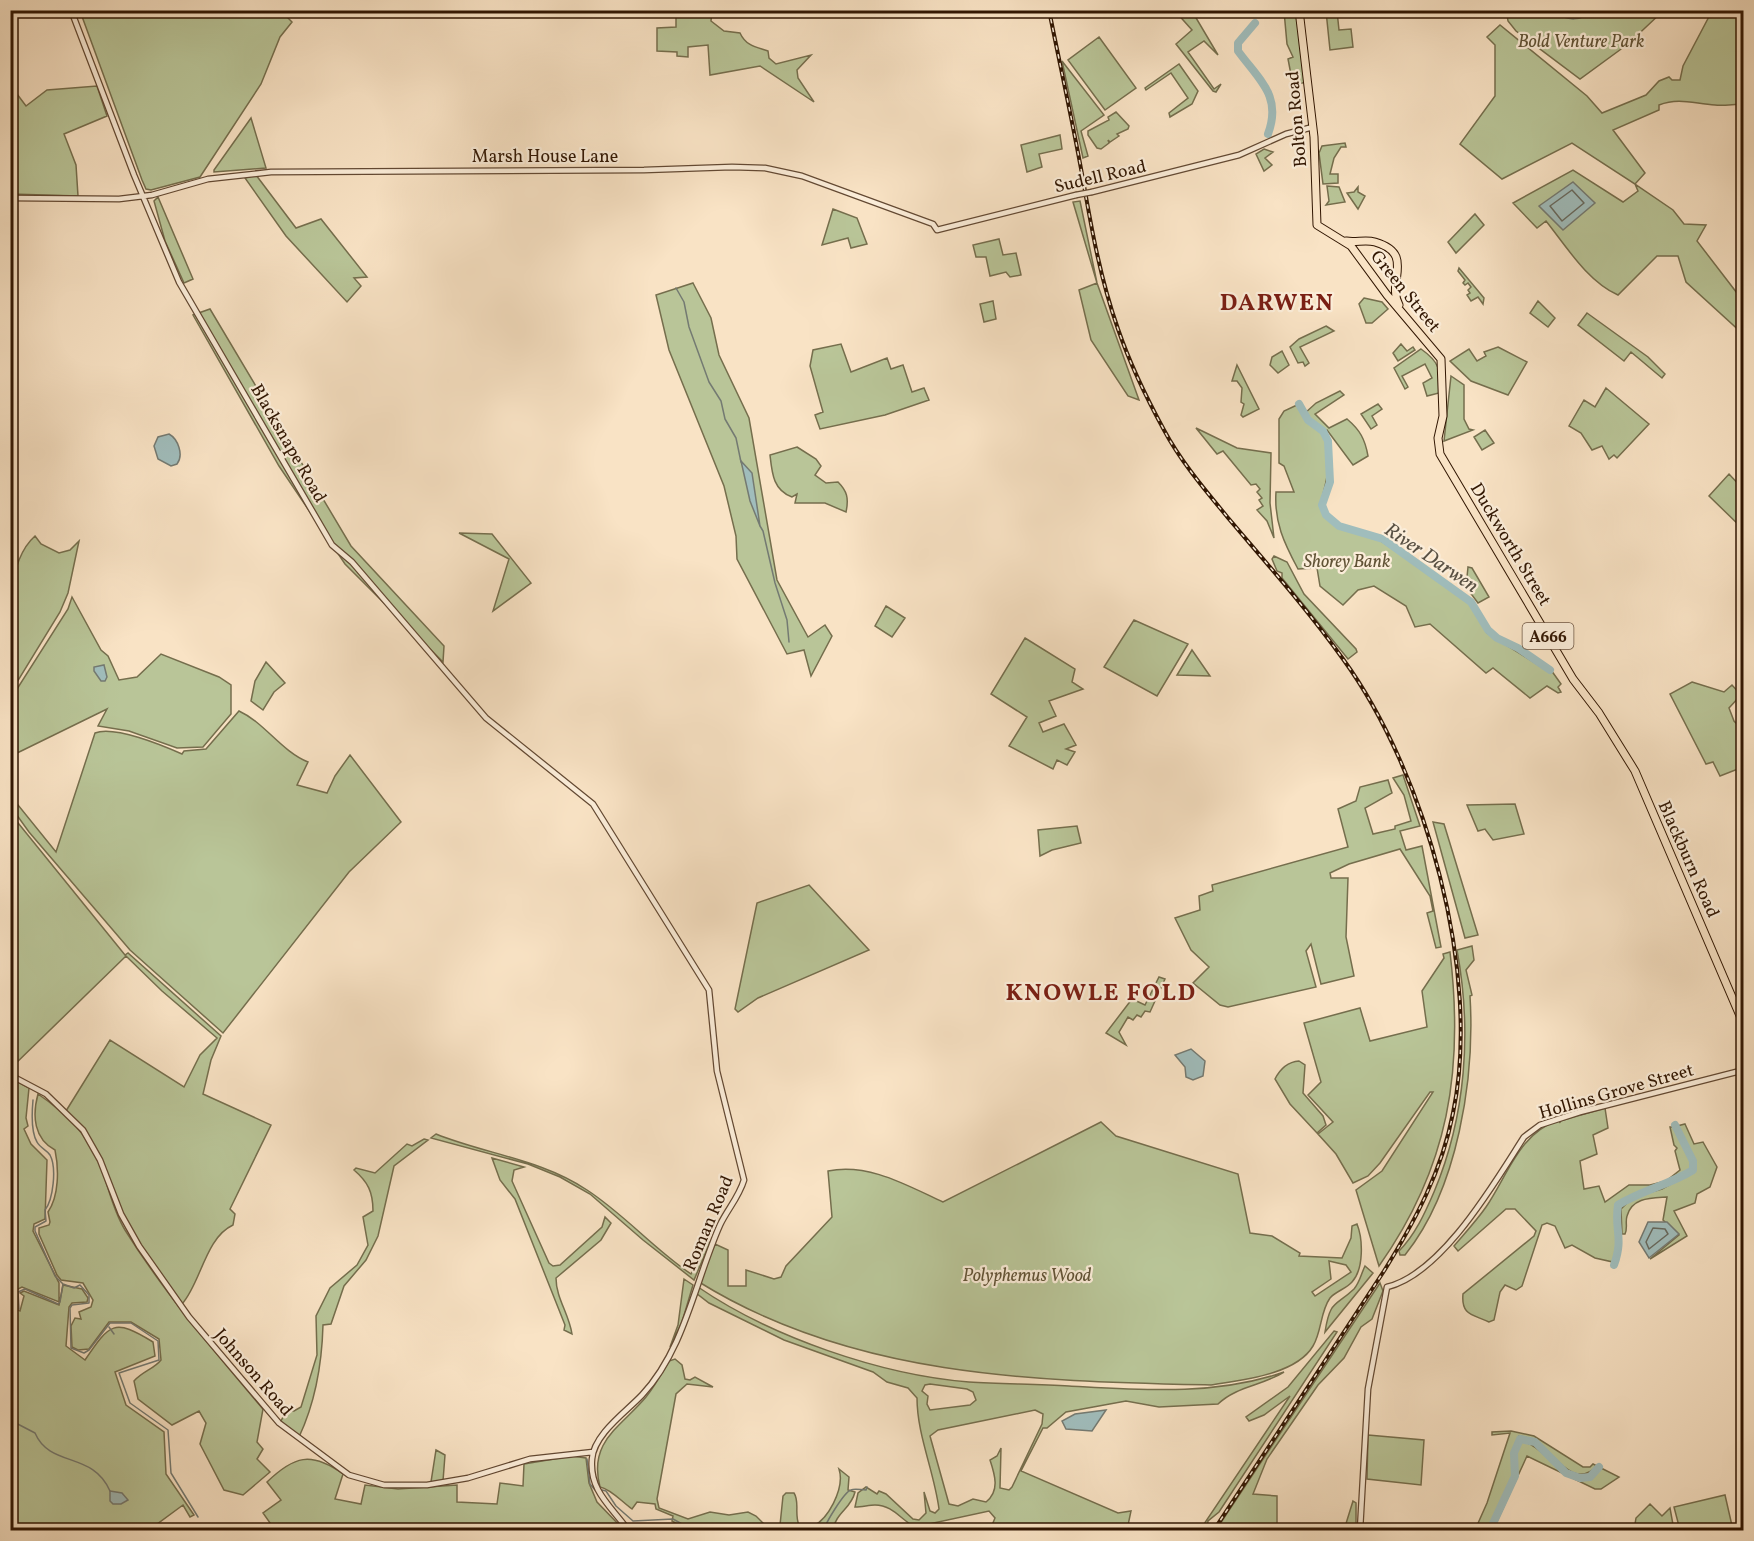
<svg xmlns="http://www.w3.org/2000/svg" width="1754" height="1541" viewBox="0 0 1754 1541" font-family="Vollkorn,serif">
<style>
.green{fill:#b9c598;stroke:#756e4d;stroke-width:1.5;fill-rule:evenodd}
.water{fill:#a0bdbc;stroke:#747a72;stroke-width:1.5}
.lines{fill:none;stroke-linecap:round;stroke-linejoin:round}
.shore{stroke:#686a5f;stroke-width:1.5}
.stream{stroke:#747a72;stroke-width:1.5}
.river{stroke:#a0bdbc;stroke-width:8}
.tertiary-casing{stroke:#634933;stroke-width:7}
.trunk-casing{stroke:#311602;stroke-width:9}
.tertiary{stroke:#fbedd9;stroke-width:4.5}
.trunk{stroke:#f9e3c5;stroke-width:7}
.rail-casing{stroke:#311602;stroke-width:4}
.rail{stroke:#fbedd9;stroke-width:1.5;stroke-dasharray:4.5;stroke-linecap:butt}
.tertiary-bridge-casing{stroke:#634933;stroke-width:7;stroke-linecap:butt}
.tertiary-bridge{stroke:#fbedd9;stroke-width:4.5}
.labels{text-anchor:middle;stroke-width:4.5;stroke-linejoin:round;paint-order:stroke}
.shield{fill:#fbedd9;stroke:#6e5642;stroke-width:1.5}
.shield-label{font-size:16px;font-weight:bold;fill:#311602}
.park-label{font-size:18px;font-style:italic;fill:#615336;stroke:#fbedd9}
.street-label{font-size:18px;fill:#311602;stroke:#fbedd9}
.water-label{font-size:20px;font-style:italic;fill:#585043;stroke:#fbedd9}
.district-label{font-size:24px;font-weight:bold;letter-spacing:1.5px;fill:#7a1f14;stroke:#fbedd9}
</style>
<rect width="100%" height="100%" fill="#f9e3c5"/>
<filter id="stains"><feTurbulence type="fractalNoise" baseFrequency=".00333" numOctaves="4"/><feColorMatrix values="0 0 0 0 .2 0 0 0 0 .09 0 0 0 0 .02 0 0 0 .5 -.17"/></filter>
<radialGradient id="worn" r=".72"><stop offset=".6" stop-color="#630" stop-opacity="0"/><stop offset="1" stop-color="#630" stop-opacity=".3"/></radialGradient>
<!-- green -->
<path class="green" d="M1512,10L1663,11L1628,44L1580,79L1516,31L1508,21L1507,15Z
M80,11H287V17L292,22L280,37L261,84L200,177L151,190L146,189L142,180Z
M699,11H712L711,21L724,31L740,33C746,46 756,47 768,51L769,58L776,64L811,55L797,70L798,78L814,102L760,66L710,75L708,45L688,47V57L677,56V52L657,51V28L676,27V17H699Z
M1175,11H1192L1218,55L1204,41L1188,52L1214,89L1221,84L1216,92L1213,91L1176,44L1192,30Z
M1284,11H1293L1300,15L1307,82L1293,85L1288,59L1293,57L1287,44Z
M1326,11H1337L1339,30L1351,29L1353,47L1330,50Z
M1712,11H1743V104C1734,104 1724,106 1715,105C1695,104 1679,97 1659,105V110L1613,130L1645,173L1635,184L1673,210L1684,224L1706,225L1697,241L1737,293L1743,291V334L1686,282L1678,256H1657L1618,295C1587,281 1566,246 1546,221L1537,228L1513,203L1573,170L1623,202L1638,191L1635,184L1572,143L1502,179L1460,144L1495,96V45L1487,37L1500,25L1587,96L1602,113L1646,95L1659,81L1669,77L1672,80H1680L1683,66Z
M1099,37L1136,88L1105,110L1068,60Z
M1062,61L1104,115L1081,131L1088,156L1083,158Z
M1179,64L1198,91L1192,104L1170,117L1169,113L1188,98L1171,73L1146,90L1145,88Z
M11,86L26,106L47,90L97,86L107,116L64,134L76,165L78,196L11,194Z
M1116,112L1129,126L1128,129L1117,134L1119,136L1110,142L1108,140L1109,143L1101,149L1097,148L1088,135V131L1109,120L1108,117Z
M251,118L266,168L214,172V170Z
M1060,135L1062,149L1039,154L1042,167L1027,172L1021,145Z
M1345,143L1346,147H1341L1334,158L1330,174H1338V183L1323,184L1319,153L1322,146Z
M1264,149L1273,152L1265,158L1272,165L1264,171L1256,154Z
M256,175L296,228L321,219L367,277L354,278L361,286L347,302L286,236L245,178Z
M1327,186L1339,187L1345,202L1326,205L1329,201Z
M1358,187V192L1365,196L1358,209L1347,193L1354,192Z
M158,197L193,279L184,283L165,241L154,201Z
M1080,201L1097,283L1139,400L1128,396L1091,340L1079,290L1097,283L1073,202Z
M833,209L857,218L867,244L851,248L848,238L822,245Z
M1475,214L1484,225L1456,253L1448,242Z
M999,239L1003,255L1016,253L1021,275L1010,277L1006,272L990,276L986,257H976L973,245Z
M1459,268L1484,298L1483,304L1478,297L1471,301L1467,295L1470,293L1468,290L1471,287L1468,283L1465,285L1463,283L1465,280L1458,271Z
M693,283L711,318L719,355L749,418L777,580L808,637L825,625L832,636L811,676L804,650L787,654L737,559L736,536L724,486L669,350L656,295Z
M1364,298L1382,302L1388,309L1372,323H1366L1359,304Z
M993,301L996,319L984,322L980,304Z
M1538,301L1555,318L1548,327L1530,313Z
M210,309L351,546L444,646L443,662L345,564L279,466L193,315Z
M1587,313L1648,357L1665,374L1662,378L1631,352L1624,361L1578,325Z
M1326,326L1334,331L1300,347L1309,363L1305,366L1303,362L1298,363L1290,347L1299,339Z
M841,344L851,372L887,358L891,369L903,365L912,392L924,388L929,400L885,415L820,429L815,415L823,412L810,366L813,350Z
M1401,344L1407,351L1413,347L1415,350L1398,361L1393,353Z
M1498,347L1527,362L1508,395L1471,381L1450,361L1469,349L1477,361L1486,356L1484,352Z
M1421,349C1441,363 1440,370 1439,393L1427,396L1423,383L1432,378L1425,364L1402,376L1408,387L1405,389L1394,368Z
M1282,351L1289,365L1278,373L1270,365L1272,357Z
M1237,365L1259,409L1243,417L1241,415L1244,404L1241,402L1242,388L1237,381H1232Z
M1451,376L1464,385V419L1469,429L1473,430L1444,441Z
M1606,388L1649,424L1617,458L1614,455L1609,459L1602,446L1592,450L1581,433L1569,426L1584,400L1595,407Z
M1340,391L1344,395L1315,414L1329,428L1347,419C1360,430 1365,439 1368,456L1353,465L1327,430L1322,433C1335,455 1326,484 1320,505L1325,516L1338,527L1375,537L1470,602L1487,633L1548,671L1551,670L1561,684L1558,687L1561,692L1558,693L1547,686L1530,698L1493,668L1486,673L1430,624L1415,627L1406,606L1374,586L1358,590L1343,605L1320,586L1317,568L1298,569C1284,543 1274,522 1276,492H1294L1284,466L1279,463V419L1284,411L1297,405L1304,414L1316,403Z
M1378,404L1382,409L1372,416L1377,425L1371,429L1361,414Z
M1196,428L1237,448L1271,453L1270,503L1274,538L1267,521L1257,510L1263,506L1259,500L1262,498L1257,492L1260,489L1256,484L1251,485L1223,451L1217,454Z
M1485,430L1494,443L1482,450L1474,437Z
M797,447L816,459L821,466L815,475L826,483L838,482C847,491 849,498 846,512L825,503H795L797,494L792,497C773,490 772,473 770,455Z
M1729,474L1743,489V529L1709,496Z
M459,533L492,534L531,583L493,611L509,559Z
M35,536L41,544L59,553L70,550L79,541L68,593L60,612L11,692C10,649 0,567 35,536Z
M1274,556L1287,562L1304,594L1356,649L1357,652L1348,659L1282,578V573L1277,571L1272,559Z
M1468,567L1472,568L1489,597L1478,603L1466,587Z
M72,597L101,650L108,656L119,680L137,677L161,654L219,677L231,685V714L203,747L177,748L129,731L98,726L107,709L11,756L10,700L68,609Z
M886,606L905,618L892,637L875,626Z
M1134,620L1188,644L1157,696L1104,667Z
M1025,638L1075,669L1072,682L1083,689L1049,701L1056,716L1039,723L1043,732L1064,724L1076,745L1066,749L1075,752L1067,765L1057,760L1053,769L1009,746L1027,717L991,694Z
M1192,650L1210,676L1177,675Z
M266,662L285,683L274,692L263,710L251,701L255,681Z
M1692,682L1724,692L1732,685L1741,695L1729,708L1734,721L1743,730V767L1720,776L1713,762L1706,764L1670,694Z
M239,711C265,723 281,751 308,762L297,785L327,793L335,776L350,755L401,822L349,872L223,1033L130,950L29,832L11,807L10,795L56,852L95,733C114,725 164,746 182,754L184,751L206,749Z
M1403,775L1420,826L1400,831L1406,850L1422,846L1441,947L1436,948L1427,913L1433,911L1430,896L1400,849L1349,864L1330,873L1331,878H1348L1346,937L1354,976L1321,984L1311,944L1306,951L1316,987L1228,1007L1220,1005L1193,983L1209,967L1191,950L1175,918L1200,910L1199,896L1213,891L1212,885L1348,847L1338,809L1356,801L1360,787L1388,780L1392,793L1365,808L1373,834L1395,829V826L1411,821L1404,795L1393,778Z
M1515,804L1524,834L1493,840L1485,829L1478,831L1467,805Z
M10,813L125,955L128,953L221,1036L211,1060L203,1094L271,1125L230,1209L235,1214L233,1225C205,1238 201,1283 182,1304C161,1277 138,1246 123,1215C104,1172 103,1146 66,1111L110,1040L184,1087L200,1055L217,1038L162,991L126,956L11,1068Z
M1433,822L1444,824L1478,935L1465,938Z
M1077,826L1081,843L1052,850L1040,856L1038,830Z
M809,885L869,950L758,998L738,1012L735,1009L757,903Z
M1472,946L1474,960L1466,970L1472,995L1470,996C1475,1078 1458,1189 1405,1255H1400L1399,1251C1415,1235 1425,1213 1434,1192C1466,1116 1472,1031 1457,950Z
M1450,952C1464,1070 1449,1167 1379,1266L1356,1190L1382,1171L1433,1092H1430L1380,1163L1368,1176L1353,1183L1336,1154L1318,1134L1333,1122L1308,1095L1321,1082L1304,1023L1360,1008L1370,1041L1427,1027L1422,991L1444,958L1443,954Z
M1159,977L1165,979L1150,1012L1145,1011L1141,1017L1137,1015L1133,1020L1128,1017L1119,1032L1126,1045L1106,1033L1132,999L1145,1005Z
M1299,1061L1305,1065L1303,1093L1323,1116L1326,1125L1317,1133L1290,1104L1275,1079C1280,1069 1288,1062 1299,1061Z
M11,1078L29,1088L26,1118L28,1126L24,1129L31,1144L47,1160L45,1219L34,1224L33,1231L59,1283V1302L22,1287L18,1289L14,1299H11Z
M38,1094C63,1111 87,1134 99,1162C108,1184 112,1209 125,1230C165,1294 214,1351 263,1409L257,1442L263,1449L257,1459L270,1472L243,1495L224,1490L200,1444L206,1423L199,1411L172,1425L138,1399L134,1381C143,1371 154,1369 161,1360L159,1339L131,1322H109L89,1349L78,1350L72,1347L71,1326L75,1318L81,1319L79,1312L91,1307L93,1300L83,1283L61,1280L57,1275L39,1234V1228L49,1225L50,1222L48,1212C59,1196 59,1169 55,1150C34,1139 32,1116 38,1094Z
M1605,1108L1608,1128L1593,1135L1597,1154L1580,1161L1584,1189L1599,1186L1605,1202L1629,1185H1650L1666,1181L1680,1170L1675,1151L1677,1148L1674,1145L1670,1127H1673L1692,1161V1170C1667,1185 1640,1188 1617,1204C1611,1226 1621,1239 1613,1262L1595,1258L1572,1245L1565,1248L1555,1226L1547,1223L1542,1225L1522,1286L1516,1290L1505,1285L1500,1292L1494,1320L1489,1322C1472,1314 1461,1315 1463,1294L1534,1236L1536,1231L1515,1209H1506L1458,1251L1454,1246C1465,1233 1477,1220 1486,1207C1508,1175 1519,1133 1559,1120L1560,1123V1121Z
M1101,1122L1116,1136L1238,1174L1250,1233L1272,1236L1300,1253L1299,1256L1342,1258L1351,1238L1352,1226L1357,1224C1363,1239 1364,1269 1352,1282C1346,1289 1336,1291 1330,1298C1320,1312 1322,1331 1313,1346C1296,1375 1241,1380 1211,1385C1035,1381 854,1378 699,1282L715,1244L728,1250V1286H746V1270L774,1279L781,1277L786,1266L832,1217L828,1171C869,1163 906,1185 943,1202ZM1329,1261L1346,1265L1351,1272L1315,1296L1312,1292L1331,1279Z
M1685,1124L1694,1144L1703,1142L1717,1167L1710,1187L1697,1194L1695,1203L1674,1211L1687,1236L1650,1259L1679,1235L1663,1220L1667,1197C1652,1198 1632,1197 1627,1216C1625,1222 1628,1228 1625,1234H1622L1621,1209L1633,1197L1662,1189L1694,1171V1160L1677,1126Z
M436,1134C485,1154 541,1159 587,1190C624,1214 654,1249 691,1274L706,1240L710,1243L694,1280L643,1240L590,1194L560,1177L528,1164L431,1138Z
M424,1139L428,1140L394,1166L378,1236L366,1260L344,1286L331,1324L323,1325C322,1362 315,1403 299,1437L280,1423L286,1411H294L301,1407L317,1355L316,1316L330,1288L357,1265L368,1245L363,1217L373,1211C373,1192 368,1182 354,1170L356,1168L375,1173L407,1144L412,1146Z
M492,1158L524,1167L514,1170L512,1181L549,1263L553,1266L560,1265L602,1227L605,1217L611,1223L601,1240L556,1278C556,1298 569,1314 572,1334L564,1330L565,1325L515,1199L500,1180Z
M1365,1266L1373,1273L1325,1332C1330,1300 1335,1307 1354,1289C1360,1282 1361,1274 1365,1266Z
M684,1279L693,1285L682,1322L670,1347L678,1325Z
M1380,1283L1383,1291L1372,1319L1361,1327L1344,1358L1318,1385L1267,1459L1253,1494L1277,1496V1528L1329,1530H1267L1265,1525L1244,1528V1530H1216Z
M63,1285L82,1289L88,1298L87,1302L72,1303L69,1307L66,1346L85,1360C110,1323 114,1318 153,1342L155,1356L115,1372L126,1405L164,1432L166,1474L194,1515L190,1517L183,1505L149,1530H11L10,1306L20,1311L24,1296L20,1293L24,1291L59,1305Z
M698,1287C771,1337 881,1375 969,1382C1002,1384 1036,1384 1069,1386C1142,1390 1215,1396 1284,1372C1262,1386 1237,1386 1218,1404L1159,1407L1126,1401L1066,1412L1047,1428H1043L1021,1471L1118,1513L1131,1511L1127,1530H990L995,1518L989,1511L915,1527C901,1520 893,1505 875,1505C869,1505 862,1507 855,1507L858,1493L866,1487L877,1494L879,1491L886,1494L913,1519L919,1520L926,1513L924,1492L930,1511L935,1513L939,1509C934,1471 917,1435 917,1398L908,1388L887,1382L873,1372L784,1340L709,1303L696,1293ZM930,1384L967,1389L973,1392L976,1400L970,1405L930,1410L927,1404L928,1396L922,1391L925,1385ZM1035,1410L1043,1414L1042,1424L1012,1487L1009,1490L1000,1488L1001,1448L997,1456L990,1460C995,1475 1000,1491 986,1502L973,1499L958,1506L949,1504L930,1436L938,1430Z
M1334,1331L1337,1332L1219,1512L1208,1521L1207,1530H1200L1290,1396L1264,1415L1249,1421L1246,1417L1288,1387Z
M675,1359L682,1365L685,1379L690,1380L695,1377L713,1387L687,1384L676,1394L657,1499L659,1508L688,1519L710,1512L729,1515L748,1512L756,1516L770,1530H688L672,1521L673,1516L656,1509L655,1504L637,1502L632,1509C622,1502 611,1489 600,1487C588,1441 621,1427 646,1397C655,1386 662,1373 669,1361Z
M1511,1431L1534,1436L1583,1467H1590L1593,1464L1597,1466C1574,1490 1555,1455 1537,1442C1532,1438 1525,1437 1519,1436L1512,1453L1513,1476L1488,1530H1475L1487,1503L1510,1433L1492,1435V1432Z
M1368,1435L1424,1440L1421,1485L1367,1479Z
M1521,1441C1547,1446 1560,1484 1590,1478L1601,1468L1619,1477L1601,1489H1595L1527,1456L1493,1530L1516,1476V1453Z
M436,1450L445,1455L443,1481L431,1482Z
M572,1456L586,1458L589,1483L597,1502L624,1530H275L263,1513L281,1500L267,1482C294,1456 311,1451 343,1474L335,1499L361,1504L365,1485L398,1489L457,1485V1502L497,1504L500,1483L523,1486L524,1464Z
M839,1469L849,1477L848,1490L855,1492C851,1509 836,1512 833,1530H774L780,1525L783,1496L786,1493H794C800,1502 794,1514 799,1525L809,1528C828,1522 845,1488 839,1469Z
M1725,1495L1733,1530H1680L1674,1507Z
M1353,1501L1356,1503V1530H1344Z
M1650,1504L1662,1516L1670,1508L1674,1530H1634L1636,1518Z"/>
<!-- water -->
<path class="water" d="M1555,11H1593C1581,21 1567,22 1555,11Z
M1573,182L1595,203L1563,230L1539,206Z
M169,434C178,439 184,455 177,464L171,466L158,459L154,446L158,437Z
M741,461L752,473L760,526L750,501Z
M104,665L107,677L105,681H101L94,671V667Z
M1191,1049L1205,1061L1203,1076L1193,1080L1186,1077L1185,1067L1175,1055Z
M1648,1222H1667L1679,1234L1649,1258L1639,1242Z
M1106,1410L1092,1431L1066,1429L1062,1421L1075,1414Z
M110,1491L122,1493L128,1500L121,1504H113L110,1501Z"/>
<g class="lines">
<!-- shore -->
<path class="shore" d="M1572,190L1584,203L1562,221L1550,206Z
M1653,1228L1665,1229L1668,1234L1649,1249L1646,1242Z"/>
<!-- stream -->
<path class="stream" d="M676,288L684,302L689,327L709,382L721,401L725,419L736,438L741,462
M760,526L763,531L775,583L787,620L789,642
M33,1100C32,1111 31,1132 37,1142C40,1148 47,1150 50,1155C57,1168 53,1200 45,1210L46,1221L35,1227V1231L55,1276L63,1284
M10,1304L19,1309L18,1292L25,1289L58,1304L60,1302L63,1284L74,1288L80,1285L89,1295V1303L72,1305L70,1308L71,1348L84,1353L89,1350L110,1323H131L158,1341L159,1360L119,1373L130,1403L168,1430L171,1473L198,1517
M109,1327L114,1334
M10,1420L35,1433C50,1468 93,1451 110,1491
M587,1459L590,1484L595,1490
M602,1490L606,1491L616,1506L633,1521L673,1519L693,1530
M705,1530H711
M824,1530C825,1524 844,1492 851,1490C855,1488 861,1490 866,1490L867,1487"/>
<!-- river -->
<path class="river" d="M1255,23L1238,43V51C1260,81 1282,96 1268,134
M1299,404L1308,420L1323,431L1328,441L1330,482L1322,505L1326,515L1339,526L1383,539L1471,602L1488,630L1497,638L1518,648L1550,670
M1614,1265C1624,1237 1614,1230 1618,1205C1642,1190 1669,1185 1693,1170V1161L1675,1125
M1490,1530L1515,1476L1514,1453L1520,1439L1535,1442L1566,1473L1580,1478L1590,1477L1599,1467"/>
<!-- tertiary casing -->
<g class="tertiary-casing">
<path id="tertiary" d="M71,10L134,175L179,282L332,545L352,562L486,718L593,804L709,990L717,1071L744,1180C739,1197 727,1210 720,1225C695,1281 685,1349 642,1395C626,1412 594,1434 592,1459C589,1491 612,1507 628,1530
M1092,192L1239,155L1286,134L1313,127
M10,198L119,199L152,195L208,179L271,172L644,170L732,167L765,168L802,176L933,224L937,230L1076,195
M10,1075L46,1094L83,1130L100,1160L121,1214L139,1246L189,1317L279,1423L349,1475L384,1485H427L468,1478L530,1459L593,1452
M1360,1530L1368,1389L1387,1287C1442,1274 1495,1182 1524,1137L1540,1125L1580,1112L1744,1070"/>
</g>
<!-- trunk casing -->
<g class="trunk-casing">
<path id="trunk" d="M1299,10L1314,137L1317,225L1351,246L1387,295L1441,359L1443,416L1438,438L1440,454L1573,679L1599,713L1635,771L1744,1025
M1346,241C1356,243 1365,239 1375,242C1416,254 1386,281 1399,305"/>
</g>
<!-- tertiary -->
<use href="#tertiary" class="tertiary"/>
<!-- trunk -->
<use href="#trunk" class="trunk"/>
<!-- rail casing -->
<g class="rail-casing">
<path id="rail" d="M1049,10C1060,65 1072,119 1082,174C1091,226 1100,278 1118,329C1130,364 1146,397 1164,430C1181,462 1206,491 1229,519C1268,565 1308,610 1343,659C1426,773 1482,974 1453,1113C1442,1171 1415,1221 1384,1271L1214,1530"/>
</g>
<!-- rail -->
<use href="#rail" class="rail"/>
<!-- tertiary-bridge casing -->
<g class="tertiary-bridge-casing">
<path id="tertiary-bridge" d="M1076,195L1092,192"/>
</g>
<!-- tertiary-bridge -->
<use href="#tertiary-bridge" class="tertiary-bridge"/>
</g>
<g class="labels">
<!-- shield labels -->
<rect class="shield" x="1522.5" y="623" width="51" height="26" rx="4.5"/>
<g class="shield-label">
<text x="1548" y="642">A666</text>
</g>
<!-- park labels -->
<g class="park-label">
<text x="1581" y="47">Bold Venture Park</text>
<text x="1347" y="567">Shorey Bank</text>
<text x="1027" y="1281">Polyphemus Wood</text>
</g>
<!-- street labels -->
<g class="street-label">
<text transform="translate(1296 119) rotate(-95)" y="6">Bolton Road</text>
<text x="545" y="162">Marsh House Lane</text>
<text transform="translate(1100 176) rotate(-13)" y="6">Sudell Road</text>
<text transform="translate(1406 291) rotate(51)" y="6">Green Street</text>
<text transform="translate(289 443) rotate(60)" y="6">Blacksnape Road</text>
<text transform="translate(1511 544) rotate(59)" y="6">Duckworth Street</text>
<text transform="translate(1689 859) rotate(66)" y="6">Blackburn Road</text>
<text transform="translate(1616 1091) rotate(-16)" y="6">Hollins Grove Street</text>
<text transform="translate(708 1223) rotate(-67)" y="6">Roman Road</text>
<text transform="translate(254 1372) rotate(49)" y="6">Johnson Road</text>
</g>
<!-- water labels -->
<g class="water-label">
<text transform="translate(1432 557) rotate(34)" y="7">River Darwen</text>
</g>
<!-- district labels -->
<g class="district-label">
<text x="1277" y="310">DARWEN</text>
<text x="1101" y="1000">KNOWLE FOLD</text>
</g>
</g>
<!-- margin -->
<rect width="1754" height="1541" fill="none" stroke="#f9e3c5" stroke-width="36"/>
<rect x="12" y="12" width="1730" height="1517" fill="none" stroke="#311602" stroke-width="3"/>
<rect x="18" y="18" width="1718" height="1505" fill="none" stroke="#311602" stroke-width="1.5"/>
<rect width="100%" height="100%" filter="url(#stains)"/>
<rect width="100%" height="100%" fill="url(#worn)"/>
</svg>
